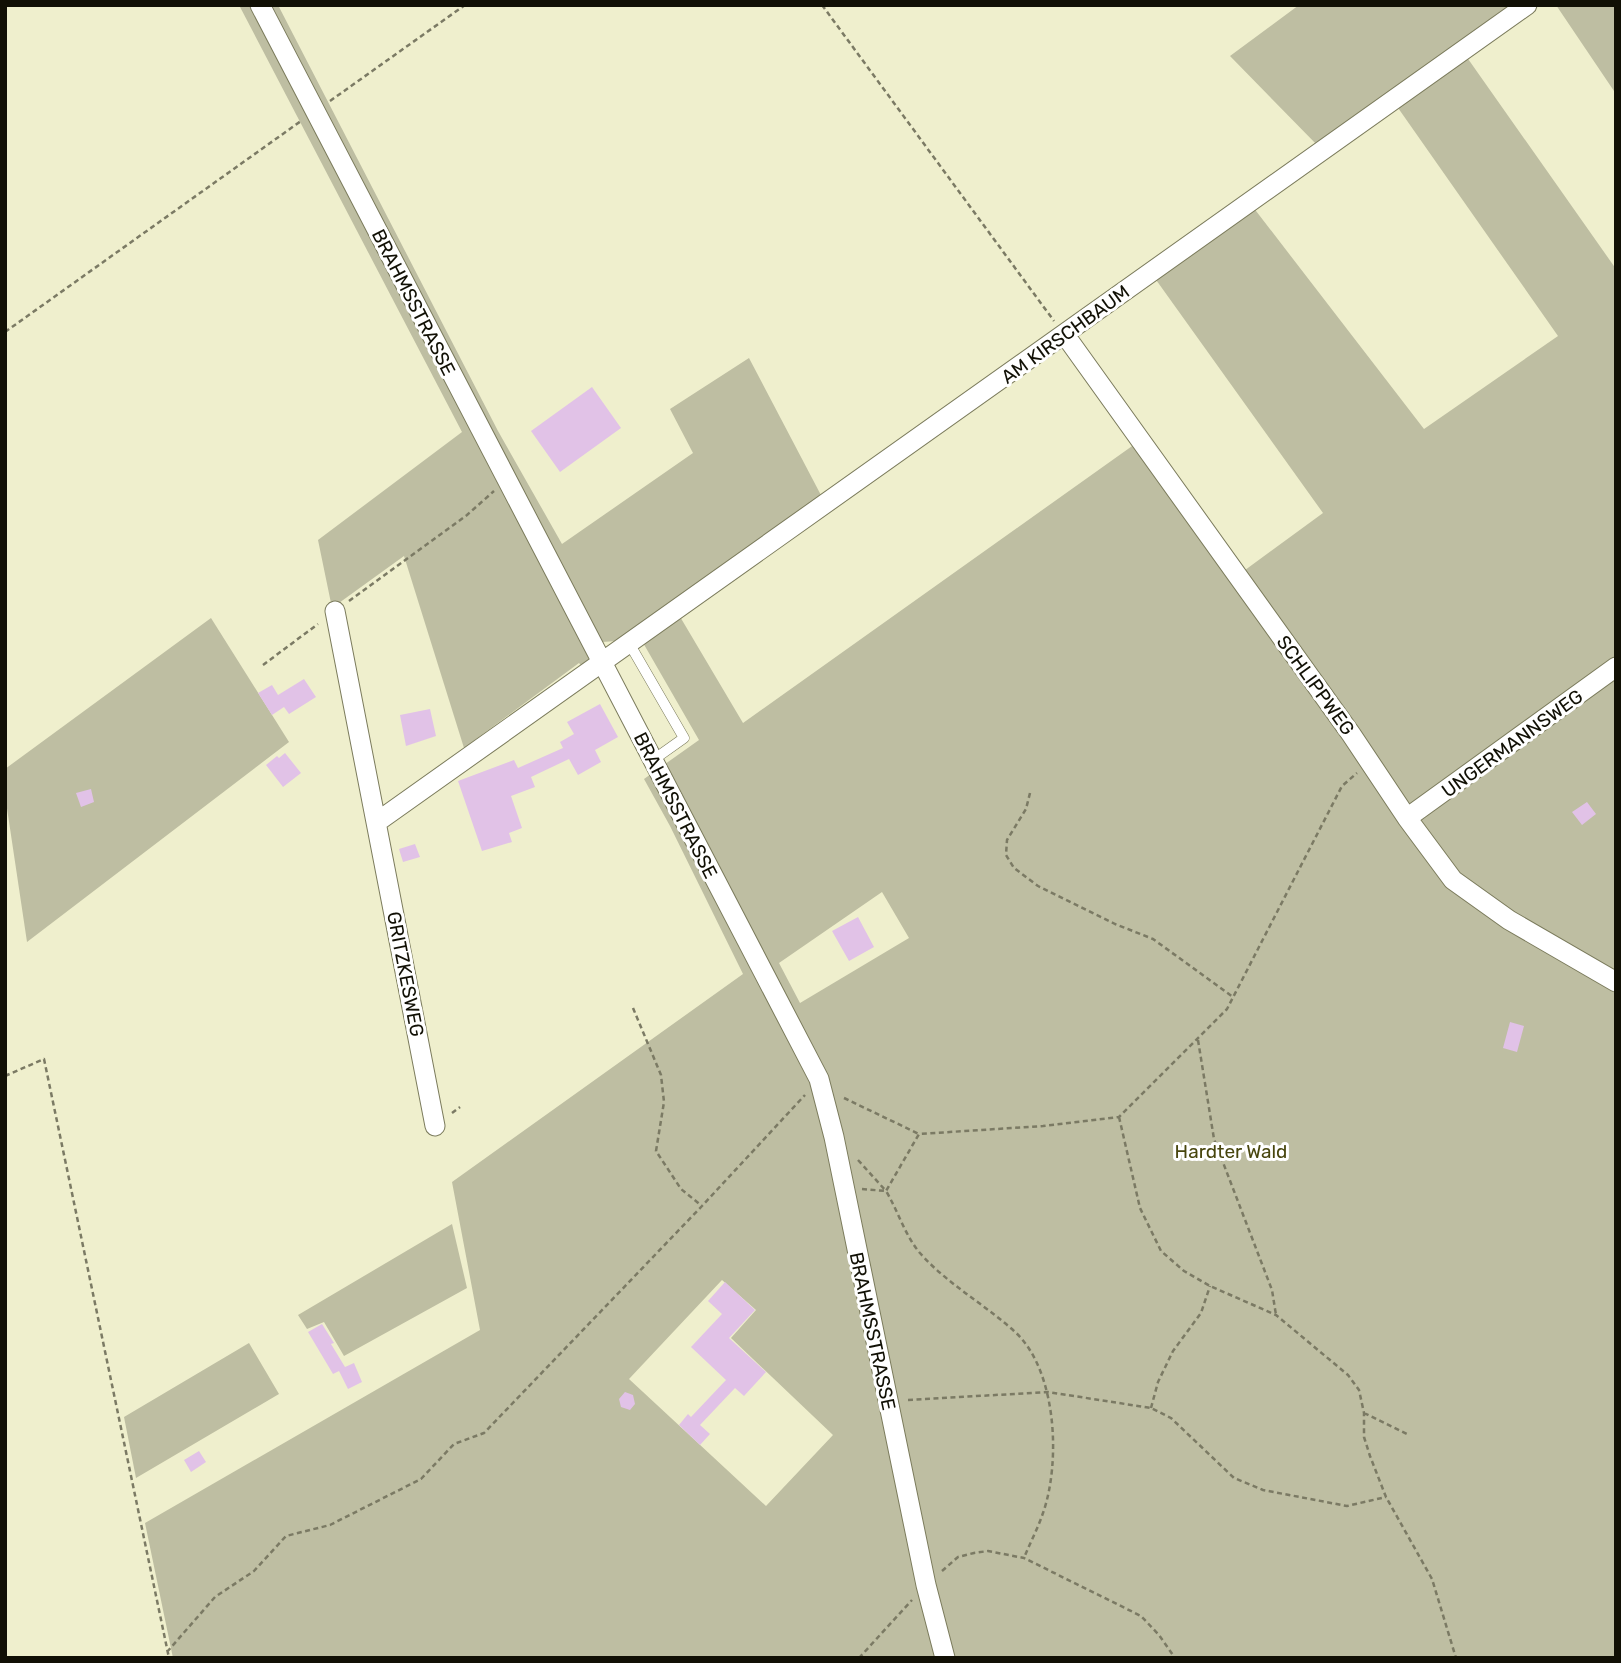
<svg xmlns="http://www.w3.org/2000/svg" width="1621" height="1663" viewBox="0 0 1621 1663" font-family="Rubik,sans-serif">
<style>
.green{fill:#bebea2;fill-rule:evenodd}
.building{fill:#e1c2e7}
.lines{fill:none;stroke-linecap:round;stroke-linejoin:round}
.service-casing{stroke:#7b7b5c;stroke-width:11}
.minor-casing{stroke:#7b7b5c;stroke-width:21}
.path{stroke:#7b7a64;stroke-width:2.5;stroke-dasharray:5 3.5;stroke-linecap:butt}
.service{stroke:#fff;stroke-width:10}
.minor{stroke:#fff;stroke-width:19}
.labels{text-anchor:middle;stroke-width:6;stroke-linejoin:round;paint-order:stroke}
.street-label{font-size:19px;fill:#111005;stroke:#fff}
.park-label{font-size:19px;fill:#48460e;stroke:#fff}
</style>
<rect width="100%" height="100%" fill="#efefcd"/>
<!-- green -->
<path class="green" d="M239,5H249L590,658L583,668L579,663L464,748L404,556L332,608L318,540L462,432Z
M266,5H278L498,431L562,544L693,453L670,409L749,358L823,499L617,641L602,642Z
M1299,5H1518L1319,147L1230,56Z
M1556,5H1616V94Z
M1466,56L1616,269V1658H173L145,1523L480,1330L452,1182L743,974L670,826L644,779L699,740L642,641L679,615L743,723L1135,444L1241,573L1323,513L1154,277L1253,207L1424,429L1558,336L1396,105ZM882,892L909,938L800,1003L779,963ZM722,1280L756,1310L731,1338L833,1435L766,1506L629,1379Z
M211,618L289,742L27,942L5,795V769Z
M452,1224L467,1288L344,1356L324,1322L307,1329L298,1315Z
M249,1343L279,1394L136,1478L124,1417Z"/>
<!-- building -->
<path class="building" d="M592,387L621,428L560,472L531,431Z
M304,679L316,697L289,714L284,707L272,715L258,693L272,685L278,695Z
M600,704L618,737L595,750L601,762L578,775L569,759L531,777L535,787L511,796L522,828L509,833L512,842L482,851L458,781L514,760L518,768L563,748L560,742L574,734L567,722Z
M430,709L436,736L406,746L400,715Z
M285,753L301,773L283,787L266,765L277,756L279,758Z
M91,789L94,802L81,807L76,793Z
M1587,802L1596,814L1582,825L1572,812Z
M415,844L420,857L403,862L399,849Z
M858,917L874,947L849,961L832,931Z
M1510,1022L1524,1026L1517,1052L1503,1048Z
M725,1282L755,1310L729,1338L766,1372L744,1396L735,1388L700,1425L710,1434L700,1445L679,1425L688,1414L691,1417L726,1380L691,1347L722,1314L708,1301Z
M322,1324L334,1343L331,1344L345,1367L354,1363L362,1382L348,1389L339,1371L333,1374L308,1332Z
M625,1392L633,1395L635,1404L630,1410L621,1407L619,1399Z
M199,1451L206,1462L191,1472L184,1460Z"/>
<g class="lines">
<!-- service casing -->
<g class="service-casing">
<path id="service" d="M629,643L684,738L653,760"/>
</g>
<!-- minor casing -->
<g class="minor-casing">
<path id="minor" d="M260,5L819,1079L834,1137L926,1585L945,1658
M1065,335L1351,734L1407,818L1453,880L1509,920L1616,982
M335,611L435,1126
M1407,818L1616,667
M377,822L1527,5"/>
</g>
<!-- path -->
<path class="path" d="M822,5L1054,321
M330,101L465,5
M5,332L301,121
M349,601L467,515L494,491
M263,665L318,624
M1030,793L1026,809L1007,840L1006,855L1014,868L1038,886L1115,924L1153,939L1233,997
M633,1008L661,1075L664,1102L656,1151L681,1189L702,1206
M1198,1040L1214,1139L1272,1290L1276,1315
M5,1076L44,1059L169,1658
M844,1098L919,1134
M452,1113L460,1107
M1119,1117L1140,1208L1161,1251L1184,1271L1210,1286L1276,1315L1348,1375L1359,1390L1364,1413V1437L1370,1456L1386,1497L1432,1579L1456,1658
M858,1160L886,1191L919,1134L1043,1126L1119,1117L1227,1009L1342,786L1357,773
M862,1189L886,1191C898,1211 904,1233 919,1252C947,1284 983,1303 1014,1331C1057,1369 1061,1462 1043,1513C1038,1528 1030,1543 1024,1558
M908,1400L1048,1392L1151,1408L1171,1418L1234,1478L1263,1490L1347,1506L1386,1497
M1151,1408L1158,1382L1173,1351L1201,1313L1210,1286
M1364,1413L1409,1435
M942,1571L958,1557L974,1553L988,1551L1024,1558L1141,1616L1159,1635L1175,1658
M167,1652L215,1597L254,1571L286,1536L330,1525L421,1479L454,1444L484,1433L702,1206L805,1095
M859,1658L912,1600"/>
<!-- service -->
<use href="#service" class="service"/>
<!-- minor -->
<use href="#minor" class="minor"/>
</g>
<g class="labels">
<!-- street labels -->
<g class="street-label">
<text transform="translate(414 302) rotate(63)" y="7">BRAHMSSTRASSE</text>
<text transform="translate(1065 334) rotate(-36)" y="7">AM KIRSCHBAUM</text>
<text transform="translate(1316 685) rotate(54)" y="7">SCHLIPPWEG</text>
<text transform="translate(1512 743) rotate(-36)" y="7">UNGERMANNSWEG</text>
<text transform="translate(676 805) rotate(63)" y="7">BRAHMSSTRASSE</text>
<text transform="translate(406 974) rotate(79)" y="7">GRITZKESWEG</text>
<text transform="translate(873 1331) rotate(78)" y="7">BRAHMSSTRASSE</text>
</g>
<!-- park labels -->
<g class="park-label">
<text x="1231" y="1158">Hardter Wald</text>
</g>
</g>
<!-- border -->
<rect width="1621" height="1663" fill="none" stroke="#111005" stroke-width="14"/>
</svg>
